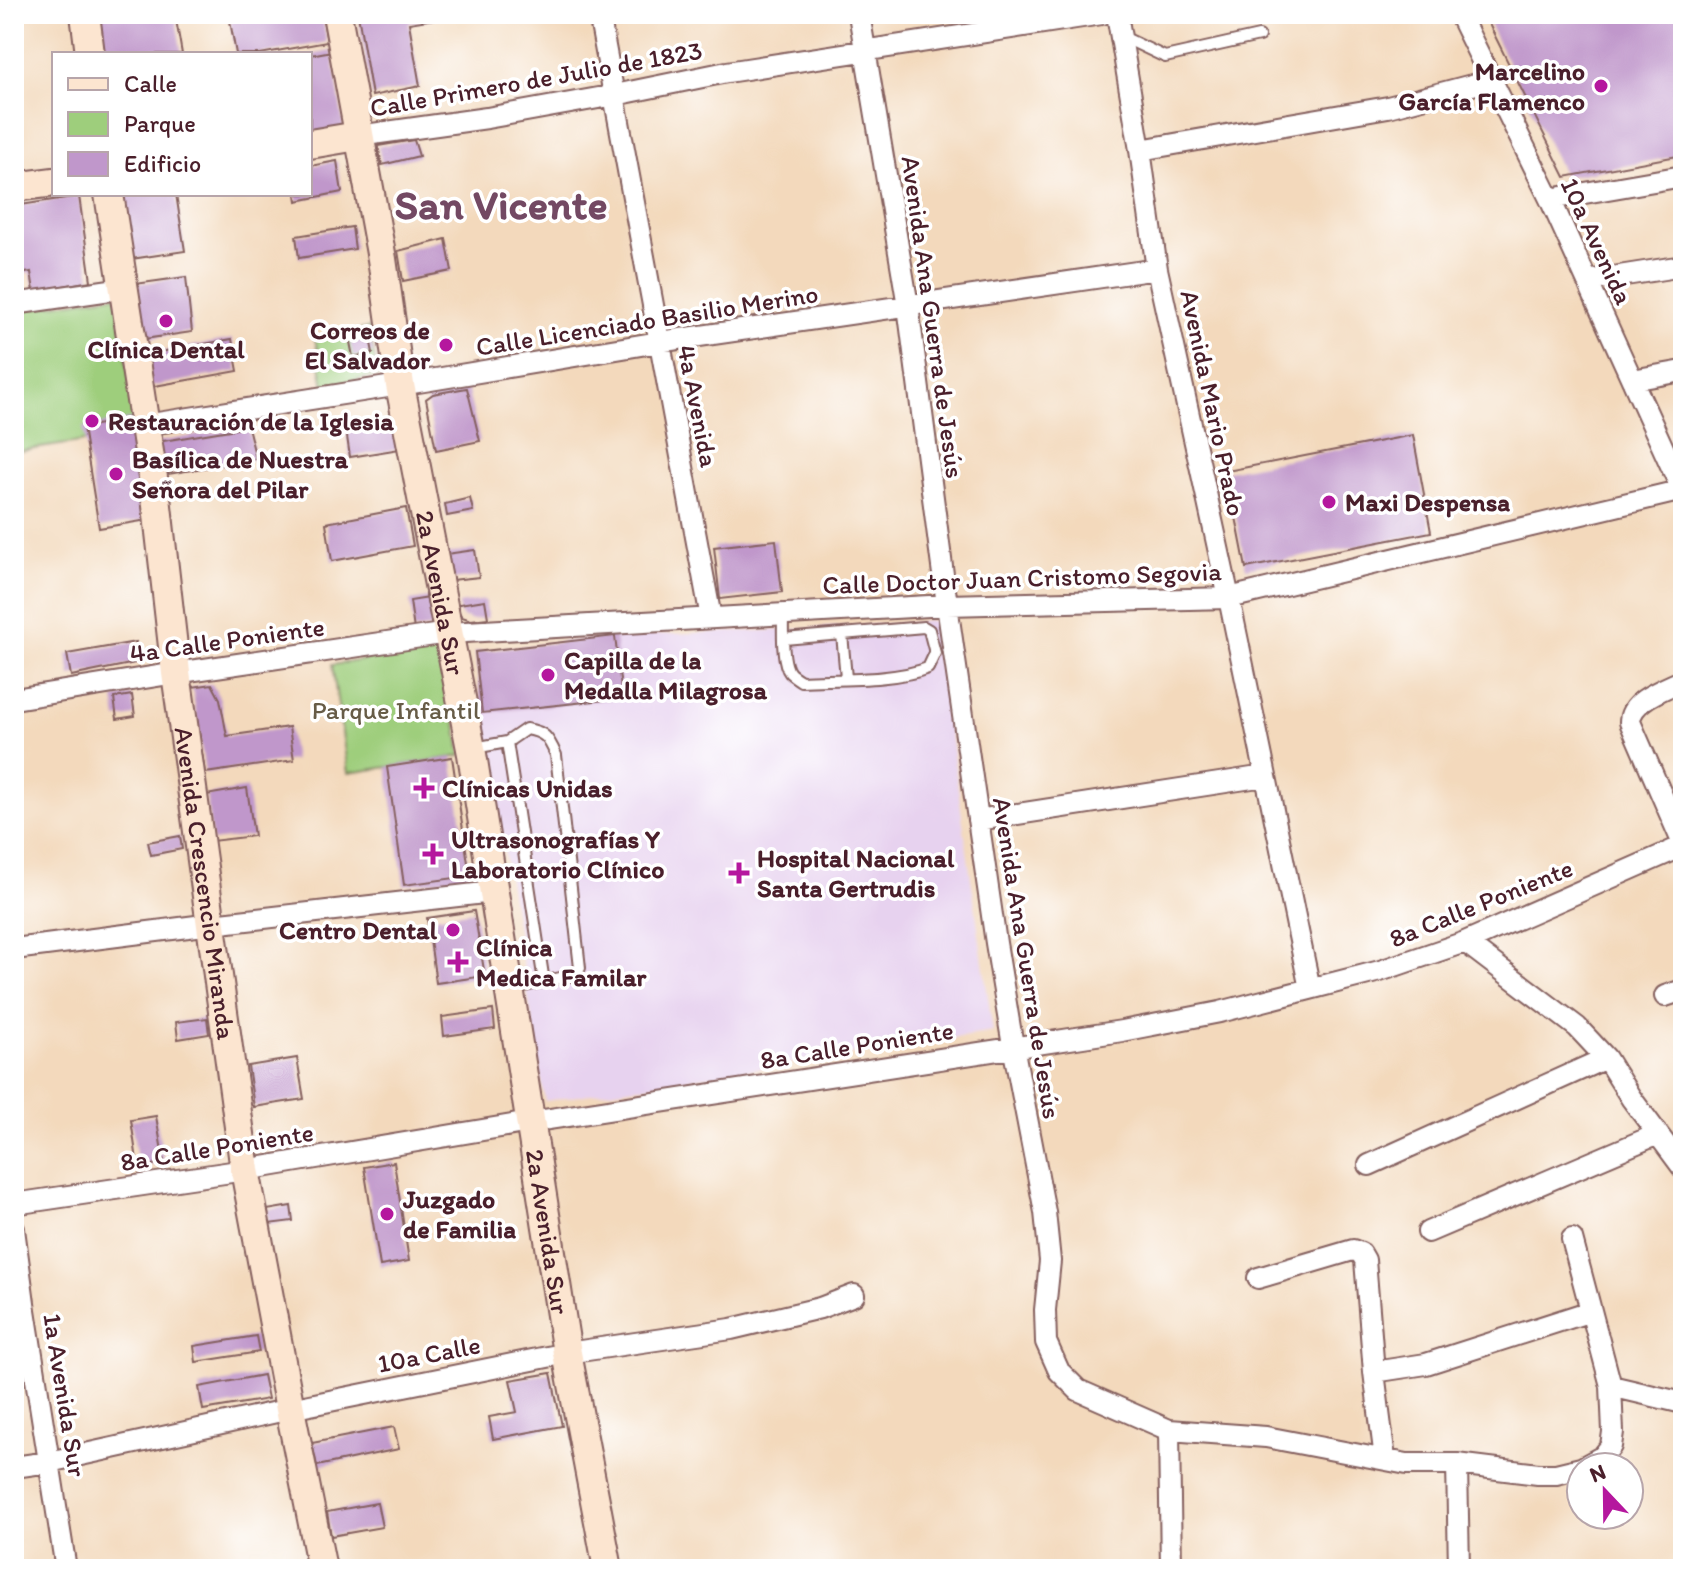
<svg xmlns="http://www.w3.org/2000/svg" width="1697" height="1583" viewBox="0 0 1697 1583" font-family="Itim,sans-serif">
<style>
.built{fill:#e7d2ef}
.green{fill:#9ece7c;stroke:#747654;stroke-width:2}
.building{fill:#c097cb}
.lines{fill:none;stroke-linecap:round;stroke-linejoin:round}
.lane-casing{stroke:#85605e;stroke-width:14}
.street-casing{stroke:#85605e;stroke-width:24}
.secondary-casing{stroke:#85605e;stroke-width:32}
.lane{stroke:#fff;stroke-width:10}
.street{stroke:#fff;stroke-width:20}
.secondary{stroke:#fce5d0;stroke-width:28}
.poi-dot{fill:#b5179e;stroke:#fff;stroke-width:3}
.labels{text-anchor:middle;stroke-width:7;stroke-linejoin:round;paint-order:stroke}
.poi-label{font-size:26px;font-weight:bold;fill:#4a1f2b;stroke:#fff;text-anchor:start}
.street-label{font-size:26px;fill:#4a1f2b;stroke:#fff}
.park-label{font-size:26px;fill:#675c47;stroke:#fff}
.town-label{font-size:42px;font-weight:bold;fill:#734963;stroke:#fff}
</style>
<rect width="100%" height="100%" fill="#fff"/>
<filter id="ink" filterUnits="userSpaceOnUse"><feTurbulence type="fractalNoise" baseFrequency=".0125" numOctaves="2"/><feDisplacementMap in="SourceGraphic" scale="16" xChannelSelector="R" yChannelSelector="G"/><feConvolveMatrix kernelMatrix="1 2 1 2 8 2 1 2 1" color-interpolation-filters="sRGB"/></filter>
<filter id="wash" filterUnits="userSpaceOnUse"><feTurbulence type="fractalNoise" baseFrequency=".006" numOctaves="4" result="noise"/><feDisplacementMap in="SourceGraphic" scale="32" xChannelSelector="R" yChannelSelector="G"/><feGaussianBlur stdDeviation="1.8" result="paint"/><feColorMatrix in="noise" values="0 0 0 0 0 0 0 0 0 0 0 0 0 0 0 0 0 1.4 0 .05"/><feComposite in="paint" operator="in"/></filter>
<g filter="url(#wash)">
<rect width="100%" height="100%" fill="#f3d9bc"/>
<!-- built -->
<path class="built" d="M934,621L993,1032L545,1101L482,713L621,698L615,636L782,630Z"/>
<!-- green -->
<path class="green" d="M116,295L138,433L14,452V311Z
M369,328L378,376L324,386L315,338Z
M445,647L461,756L348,773L332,665Z"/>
<g id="blocks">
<!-- building -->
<path class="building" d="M89,14H175L182,54H95Z
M267,14H322L327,42L260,54H236L230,21Z
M358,14H453V16L409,23L420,86L372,96Z
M1502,14H1683V155L1565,177L1485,16Z
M332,51L344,129L310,135V55Z
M414,140L419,156L382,165L378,146Z
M337,161L342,192L297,201L296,194H310V166Z
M120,194H176L185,251L131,259Z
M79,196L91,281L34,291L31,272L14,275V206Z
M352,227L355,249L299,258L296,236Z
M446,239L452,271L403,281L398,251Z
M186,277L192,332L144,339L135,284Z
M369,333L373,353L353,357L349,337Z
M232,339L238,371L149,387L143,355Z
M467,388L480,441L436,450L426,399L433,394Z
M132,419L148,520L99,528L83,427Z
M396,422L400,449L350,457L346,430Z
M248,427L256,459L162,475L157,442Z
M1413,435L1431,532L1246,568L1227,471Z
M470,498L473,511L447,516L445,504Z
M406,508L413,546L332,561L326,523Z
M776,540L782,592L720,599L714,547Z
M475,550L479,577L452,580L446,554Z
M435,597L437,617L431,628L414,630L410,601Z
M485,600L488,618L471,620L462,617L459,612V604Z
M615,636L622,698L482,713L475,652Z
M136,642L140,662L71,676L67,654Z
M212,684L220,699L227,736L289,727L294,760L205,773L192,687Z
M132,695L135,716L117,719L114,698Z
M452,757L470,876L404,885L387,767Z
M247,788L254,836L212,841L206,795Z
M180,836L182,849L151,855L148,842Z
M474,911L485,976L436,983L427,918Z
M493,1010L495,1029L444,1036L442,1017Z
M207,1018L209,1034L178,1039L176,1022Z
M297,1058L304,1099L254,1107L248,1066Z
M156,1116L164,1163L138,1167L131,1120Z
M394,1162L409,1261L380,1266L364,1167Z
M291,1206L293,1221L269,1224L267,1210Z
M256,1336L259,1352L196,1362L194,1346Z
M551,1373L562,1426L493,1439L489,1417L517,1412L510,1380Z
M263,1375L268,1399L203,1410L199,1387Z
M394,1427L399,1449L317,1466L312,1443Z
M377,1503L382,1527L331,1536L327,1512Z"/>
</g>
</g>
<g filter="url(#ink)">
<use href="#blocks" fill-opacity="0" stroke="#85605e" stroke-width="2"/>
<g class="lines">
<!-- lane casing -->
<g class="lane-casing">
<path id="lane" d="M1121,36L1165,57L1259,36
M783,614C783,628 781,662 790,673C793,676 798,679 801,681C838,679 895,681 928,668L935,653L929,630L924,627L784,639
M842,634L846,678
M474,748L507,742
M511,989L574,975L580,968L556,755C548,737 545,732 526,729L507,742L544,982"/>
</g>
<!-- street casing -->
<g class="street-casing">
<path id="street" d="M599,14L711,618
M859,14L908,306L947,605L996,943L1013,1046L1045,1212L1050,1261L1045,1310L1046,1342L1059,1371L1078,1390L1169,1430L1266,1437L1407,1464H1457L1538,1474H1556L1581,1468
M1117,14L1140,150L1157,269L1229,598L1310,989
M1459,14L1550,199L1683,492
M358,136L487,118L615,95L727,72L1102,14
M1140,150L1388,107L1491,80
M1550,199L1683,176
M1587,281L1683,266
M14,304L124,288
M1632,380L1683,371
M145,425L400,385L659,342L1157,269
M1683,680C1665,689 1630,700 1630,722L1683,844
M14,699L176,673L448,633L947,605L1229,598L1683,490
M978,820L1265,776
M1465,942L1577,1027L1606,1058L1631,1098L1683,1168
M14,949L212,924L493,892
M1665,996L1683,990
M1369,1165L1606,1058
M14,1204L245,1170L530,1122L1122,1031L1220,1012L1380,971L1465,942L1683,846
M14,1229L25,1310L66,1569
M1428,1232L1658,1134
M1572,1239L1611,1386L1613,1432L1611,1446L1603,1456L1583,1467
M1258,1278L1353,1250L1361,1253L1365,1260L1374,1372L1385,1459
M1374,1372L1426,1364L1591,1311
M1611,1386L1683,1403
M1169,1430L1171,1569
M1457,1464L1459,1569
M14,1467L49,1462L290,1409L567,1353L731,1329L820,1308L854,1295"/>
</g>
<!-- secondary casing -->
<g class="secondary-casing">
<g id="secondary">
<path d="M85,14L90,54"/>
<path id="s1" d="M337,14L382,259L400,385L472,754L567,1353L608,1569"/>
<path d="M310,144L358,136"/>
<path d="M14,187L54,182"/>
<path id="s2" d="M109,194L156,497L176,673L245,1170L290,1409L322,1569"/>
</g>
</g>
<!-- lane -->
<use href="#lane" class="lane"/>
<!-- street -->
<use href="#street" class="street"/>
<!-- secondary -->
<use href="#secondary" class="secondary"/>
</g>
</g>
<!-- markers -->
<g class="poi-dot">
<circle cx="1601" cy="86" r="8"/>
<circle cx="166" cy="321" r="8"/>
<circle cx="446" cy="345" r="8"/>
<circle cx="92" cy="421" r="8"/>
<circle cx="116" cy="474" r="8"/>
<circle cx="1329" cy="502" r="8"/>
<circle cx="548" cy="675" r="8"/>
<path d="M420 776h8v8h8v8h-8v8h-8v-8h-8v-8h8z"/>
<path d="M429 842h8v8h8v8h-8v8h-8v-8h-8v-8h8z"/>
<path d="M735 861h8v8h8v8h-8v8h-8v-8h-8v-8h8z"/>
<circle cx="453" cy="930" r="8"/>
<path d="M454 950h8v8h8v8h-8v8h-8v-8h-8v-8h8z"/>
<circle cx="387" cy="1214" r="8"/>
</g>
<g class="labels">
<!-- poi labels -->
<g class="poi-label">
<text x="1585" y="80" text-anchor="end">Marcelino<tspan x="1585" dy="30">García Flamenco</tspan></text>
<text x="430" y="339" text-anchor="end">Correos de<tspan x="430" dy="30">El Salvador</tspan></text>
<text x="166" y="358" text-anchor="middle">Clínica Dental</text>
<text x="108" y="430">Restauración de la Iglesia</text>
<text x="132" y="468">Basílica de Nuestra<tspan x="132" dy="30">Señora del Pilar</tspan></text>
<text x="1345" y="511">Maxi Despensa</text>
<text x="564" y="669">Capilla de la<tspan x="564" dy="30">Medalla Milagrosa</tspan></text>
<text x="442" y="797">Clínicas Unidas</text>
<text x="451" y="848">Ultrasonografías Y<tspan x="451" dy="30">Laboratorio Clínico</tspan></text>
<text x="757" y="867">Hospital Nacional<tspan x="757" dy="30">Santa Gertrudis</tspan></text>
<text x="437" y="939" text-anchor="end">Centro Dental</text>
<text x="476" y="956">Clínica<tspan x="476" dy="30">Medica Familar</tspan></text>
<text x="403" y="1208">Juzgado<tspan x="403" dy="30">de Familia</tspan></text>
</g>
<!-- street labels -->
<g class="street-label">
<text transform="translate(536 79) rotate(-10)" y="9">Calle Primero de Julio de 1823</text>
<text transform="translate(1597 241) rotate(65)" y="9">10a Avenida</text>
<text transform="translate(933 317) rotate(82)" y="9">Avenida Ana Guerra de Jesús</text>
<text transform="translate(647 320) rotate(-9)" y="9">Calle Licenciado Basilio Merino</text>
<text transform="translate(1213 403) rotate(78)" y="9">Avenida Mario Prado</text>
<text transform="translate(698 406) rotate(79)" y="9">4a Avenida</text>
<text transform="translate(1022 578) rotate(-2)" y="9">Calle Doctor Juan Cristomo Segovia</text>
<text dy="9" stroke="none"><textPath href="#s1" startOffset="588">2a Avenida Sur</textPath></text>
<text transform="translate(227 640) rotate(-8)" y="9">4a Calle Poniente</text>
<text dy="9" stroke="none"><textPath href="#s2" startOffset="696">Avenida Crescencio Miranda</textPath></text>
<text transform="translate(1481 903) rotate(-22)" y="9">8a Calle Poniente</text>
<text transform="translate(1027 958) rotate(81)" y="9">Avenida Ana Guerra de Jesús</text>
<text transform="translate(857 1045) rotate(-9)" y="9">8a Calle Poniente</text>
<text transform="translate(217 1147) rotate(-9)" y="9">8a Calle Poniente</text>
<text dy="9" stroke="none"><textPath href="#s1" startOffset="1236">2a Avenida Sur</textPath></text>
<text transform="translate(429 1354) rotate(-11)" y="9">10a Calle</text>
<text transform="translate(65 1395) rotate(81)" y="9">1a Avenida Sur</text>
</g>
<!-- park labels -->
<g class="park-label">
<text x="396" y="719">Parque Infantil</text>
</g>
<!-- town labels -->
<g class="town-label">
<text x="501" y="219">San Vicente</text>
</g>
</g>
<!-- margin -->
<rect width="1697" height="1583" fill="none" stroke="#fff" stroke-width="48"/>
<!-- legend -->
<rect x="52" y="52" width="260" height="144" fill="#ffffff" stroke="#b7a5aa" stroke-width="2"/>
<rect x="68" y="78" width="40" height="12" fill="#fce5d0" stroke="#b7a5aa" stroke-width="2"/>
<text x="124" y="92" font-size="24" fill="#4a1f2b">Calle</text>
<rect x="68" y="112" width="40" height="24" fill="#9ece7c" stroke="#b7a5aa" stroke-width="2"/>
<text x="124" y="132" font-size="24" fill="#4a1f2b">Parque</text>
<rect x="68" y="152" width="40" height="24" fill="#c097cb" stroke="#b7a5aa" stroke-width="2"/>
<text x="124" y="172" font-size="24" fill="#4a1f2b">Edificio</text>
<!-- north arrow -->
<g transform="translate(1605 1491) rotate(338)"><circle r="38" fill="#ffffff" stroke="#b7a5aa" stroke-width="2"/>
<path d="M0-6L14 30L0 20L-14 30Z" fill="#b5179e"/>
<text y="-12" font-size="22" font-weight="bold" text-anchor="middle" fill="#4a1f2b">N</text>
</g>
</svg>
